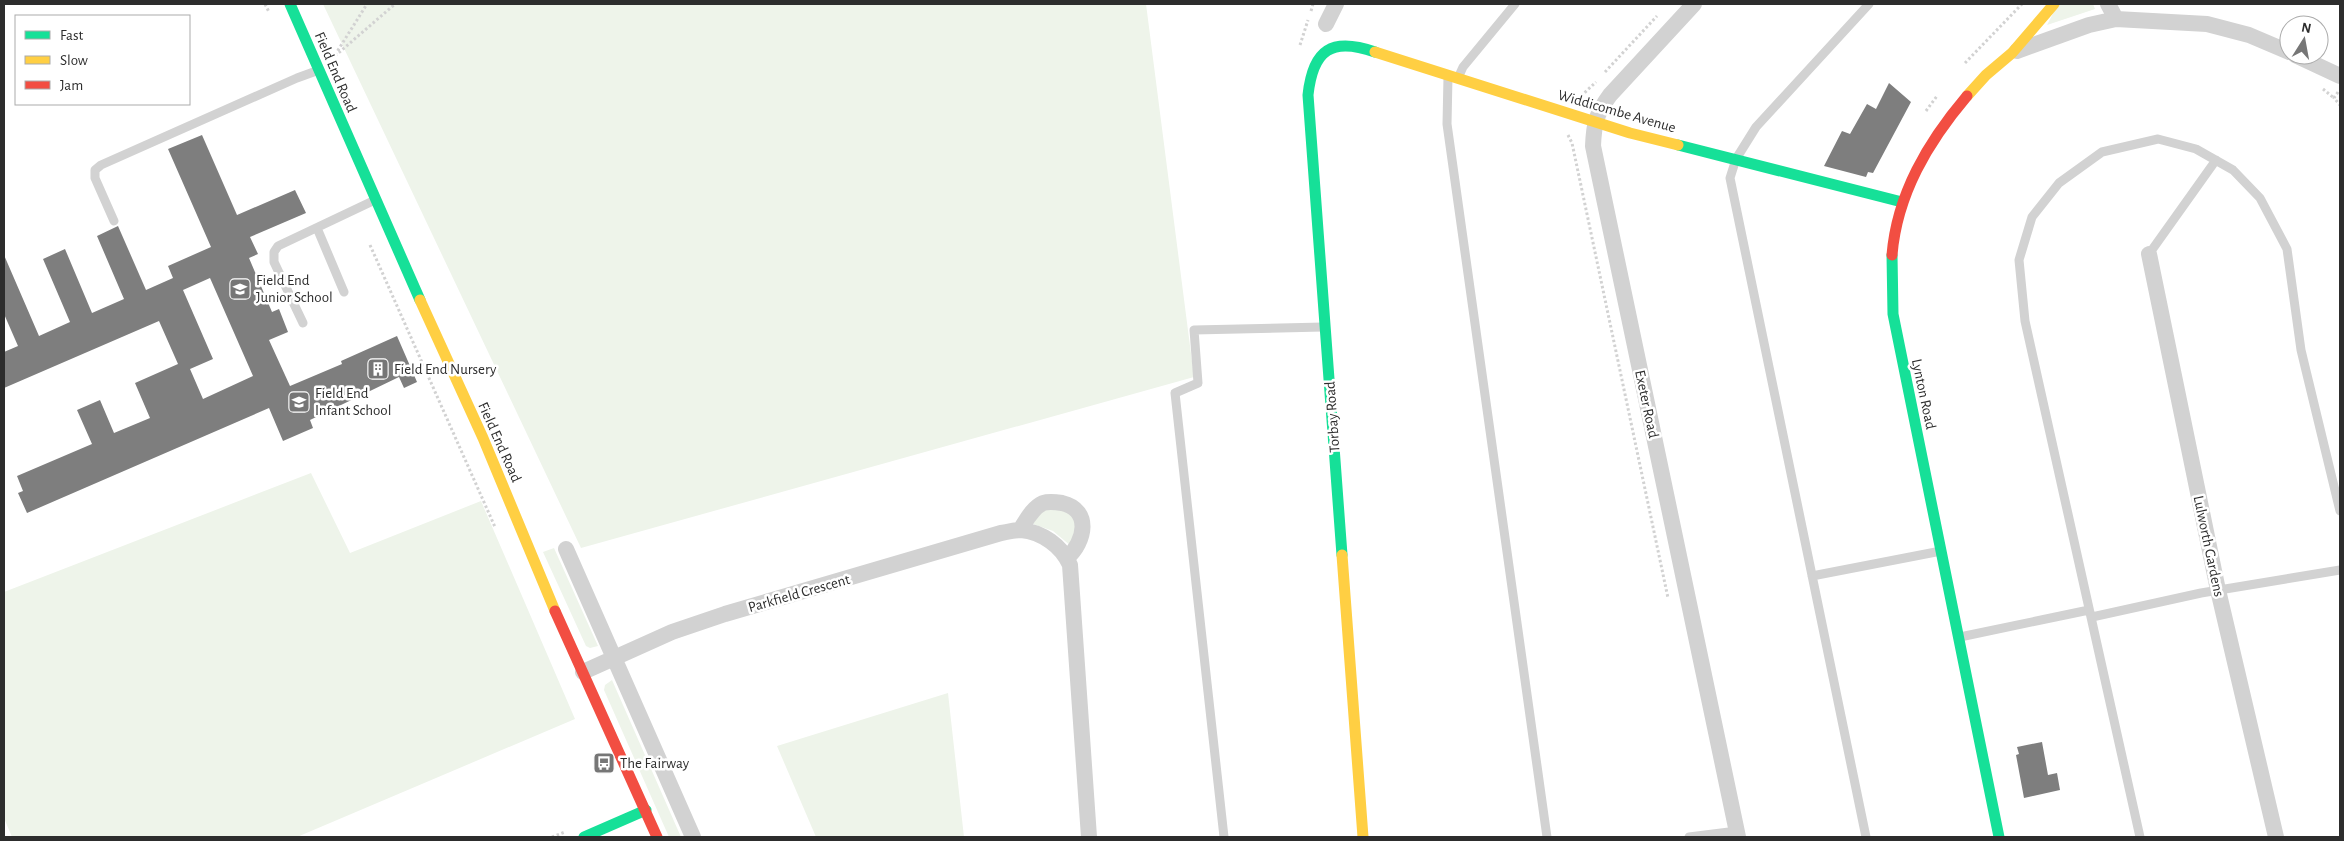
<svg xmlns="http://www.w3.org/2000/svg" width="2344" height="841" viewBox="0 0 2344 841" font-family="'Alegreya Sans',sans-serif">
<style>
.green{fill:#eef4ea}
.building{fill:#7e7e7e;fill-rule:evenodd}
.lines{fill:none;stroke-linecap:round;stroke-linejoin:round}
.path{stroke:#d2d2d2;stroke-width:3;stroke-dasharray:2.5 2.5;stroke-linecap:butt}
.lane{stroke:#d2d2d2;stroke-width:9}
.street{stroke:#d2d2d2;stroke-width:16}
.fast{stroke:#16e098;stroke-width:11}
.slow{stroke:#ffcf43;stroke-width:11}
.jam{stroke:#f24e42;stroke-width:11}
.labels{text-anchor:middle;stroke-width:5;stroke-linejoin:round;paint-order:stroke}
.street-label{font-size:15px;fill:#2d2d2d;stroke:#fff}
.poi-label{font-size:15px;fill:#2d2d2d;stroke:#fff;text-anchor:start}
</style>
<rect width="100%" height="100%" fill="#fff"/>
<!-- green -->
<path class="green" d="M323,4H1146L1194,377L581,548Z
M2058,4H2093L2095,9L2047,25Z
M311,473L350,553L481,501L575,719L297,837H12L4,818V592Z
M1047,507H1056L1073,515L1077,527L1071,546L1053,531L1033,524L1038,515Z
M554,548L598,646L590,648L586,646L543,552Z
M612,680L681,837H669L604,690L605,685Z
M948,693L964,837H816L777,746Z"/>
<!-- building -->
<path class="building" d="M1889,83L1911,102L1873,173L1868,172L1866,177L1824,166L1842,131L1850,134L1867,104L1876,109Z
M202,135L237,215L295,190L306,213L250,237L258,254L249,258L272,312L279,309L288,332L269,340L290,386L342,364L341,361L397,336L417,382L404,388L399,377L310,420L313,428L283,441L269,408L27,513L18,493L23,491L17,476L92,444L77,410L100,400L114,433L150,418L135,383L178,364L159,321L4,388V352L18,346L4,314V255L39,336L70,322L43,259L65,249L92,313L124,299L97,236L118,226L146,290L173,278L168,266L211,247L168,149ZM210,278L253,376L203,399L190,369L213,359L183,290Z
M2042,742L2048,775L2057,773L2060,790L2024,798L2016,755L2019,754L2017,747Z"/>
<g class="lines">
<!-- path -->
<path class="path" d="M265,4L269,12
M1311,11L1313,4
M1300,45L1308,20
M335,55L367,4
M335,56L395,4
M1965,63L2022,4
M1605,72L1657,16
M2323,89L2334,98
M2338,92L2334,98L2340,105
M1581,96L1596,82
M1926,111L1937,96
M1568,135L1572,143L1668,598
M370,245L495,527
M552,837L565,832"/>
<!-- lane -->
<path class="lane" d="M1448,77L1447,124L1547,837
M1458,78L1463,67L1515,4
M114,221L95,178V170L101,165L297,78L319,70
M317,228L344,292
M2149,254L2216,160
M303,323L274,262V252L278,246L375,200
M1812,576L1941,551
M2092,617L2201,593L2340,570
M1960,637L2089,610
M1224,837L1175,393L1198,383L1194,330L1323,327
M1689,837L1737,831
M1866,837L1730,178L1736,159L1756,127L1869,4
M2140,837L2025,321L2019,260L2032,217L2059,183L2102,152L2158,139L2196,149L2233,170L2260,198L2287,249L2301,350L2340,511"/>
<!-- street -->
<path class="street" d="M1694,4L1610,95C1596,114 1594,123 1593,146L1738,837
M2108,4L2116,19
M1326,24L1336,4
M2017,51L2089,25L2116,19L2207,24L2249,35L2289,52
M2295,55L2340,76
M2149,254L2218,590L2276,837
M1020,530C1026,521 1032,508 1043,503C1049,501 1056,502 1062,503C1092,510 1085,542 1067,558
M566,549L693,837
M583,672L672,632L725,614L1001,533C1007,532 1014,530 1021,530C1042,532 1062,546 1070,565L1089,837"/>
<!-- fast -->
<path class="fast" d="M290,4L420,300
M1678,145L1902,202
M1892,255L1893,314L1999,837
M1342,555L1308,95C1313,49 1332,37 1375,52
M584,837L646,810"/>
<!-- slow -->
<path class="slow" d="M1375,52L1630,133L1678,145
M1967,96L1986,75L2012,53L2054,4
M420,300L483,438L555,611
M1342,555L1363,837"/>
<!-- jam -->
<path class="jam" d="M1892,255C1897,194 1928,142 1967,96
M555,611L657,837"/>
</g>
<!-- icons -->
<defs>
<g id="school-square" transform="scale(1.125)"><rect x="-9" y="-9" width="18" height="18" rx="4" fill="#767676" stroke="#fff"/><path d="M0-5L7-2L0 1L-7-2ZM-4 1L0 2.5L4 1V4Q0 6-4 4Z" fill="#fff"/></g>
<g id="building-square" transform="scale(1.125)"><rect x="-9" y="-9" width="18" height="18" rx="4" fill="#767676" stroke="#fff"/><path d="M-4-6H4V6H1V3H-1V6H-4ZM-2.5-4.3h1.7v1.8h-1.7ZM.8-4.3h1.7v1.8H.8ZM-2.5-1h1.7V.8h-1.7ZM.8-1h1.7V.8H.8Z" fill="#fff"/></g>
<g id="bus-square" transform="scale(1.125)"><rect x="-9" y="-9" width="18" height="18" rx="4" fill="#767676" stroke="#fff"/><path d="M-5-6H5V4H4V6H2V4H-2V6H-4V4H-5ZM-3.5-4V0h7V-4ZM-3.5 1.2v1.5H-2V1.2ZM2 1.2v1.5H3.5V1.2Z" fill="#fff"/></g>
</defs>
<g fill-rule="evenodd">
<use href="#school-square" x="240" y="289"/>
<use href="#building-square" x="378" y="369"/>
<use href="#school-square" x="299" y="402"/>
<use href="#bus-square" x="604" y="763"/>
</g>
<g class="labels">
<!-- street labels -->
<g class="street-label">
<text transform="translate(336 72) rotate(67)" y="5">Field End Road</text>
<text transform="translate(1617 111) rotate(16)" y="5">Widdicombe Avenue</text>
<text transform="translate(1924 394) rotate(78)" y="5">Lynton Road</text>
<text transform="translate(1647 404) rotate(78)" y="5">Exeter Road</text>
<text transform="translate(1332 417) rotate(-94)" y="5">Torbay Road</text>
<text transform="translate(500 442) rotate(66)" y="5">Field End Road</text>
<text transform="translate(2209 546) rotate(78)" y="5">Lulworth Gardens</text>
<text transform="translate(799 593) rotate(-16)" y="5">Parkfield Crescent</text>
</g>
<!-- poi labels -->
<g class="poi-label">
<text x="256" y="285">Field End<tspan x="256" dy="17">Junior School</tspan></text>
<text x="394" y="374">Field End Nursery</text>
<text x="315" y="398">Field End<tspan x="315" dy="17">Infant School</tspan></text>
<text x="620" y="768">The Fairway</text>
</g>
</g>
<!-- border -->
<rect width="2344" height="841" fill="none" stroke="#2d2d2d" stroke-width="10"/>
<!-- legend -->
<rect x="15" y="15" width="175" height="90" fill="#ffffff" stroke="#ababab"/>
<rect x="25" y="31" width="25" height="8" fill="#16e098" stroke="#ababab"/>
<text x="60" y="40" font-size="15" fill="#2d2d2d">Fast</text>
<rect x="25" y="56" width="25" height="8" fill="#ffcf43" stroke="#ababab"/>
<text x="60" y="65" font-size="15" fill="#2d2d2d">Slow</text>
<rect x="25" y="81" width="25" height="8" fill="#f24e42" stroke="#ababab"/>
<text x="60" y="90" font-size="15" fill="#2d2d2d">Jam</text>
<!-- north arrow -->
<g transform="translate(2304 40) rotate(11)"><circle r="24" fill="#ffffff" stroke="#ababab"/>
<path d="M0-4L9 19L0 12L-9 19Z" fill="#767676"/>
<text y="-8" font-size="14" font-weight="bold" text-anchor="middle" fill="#2d2d2d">N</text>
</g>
</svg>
